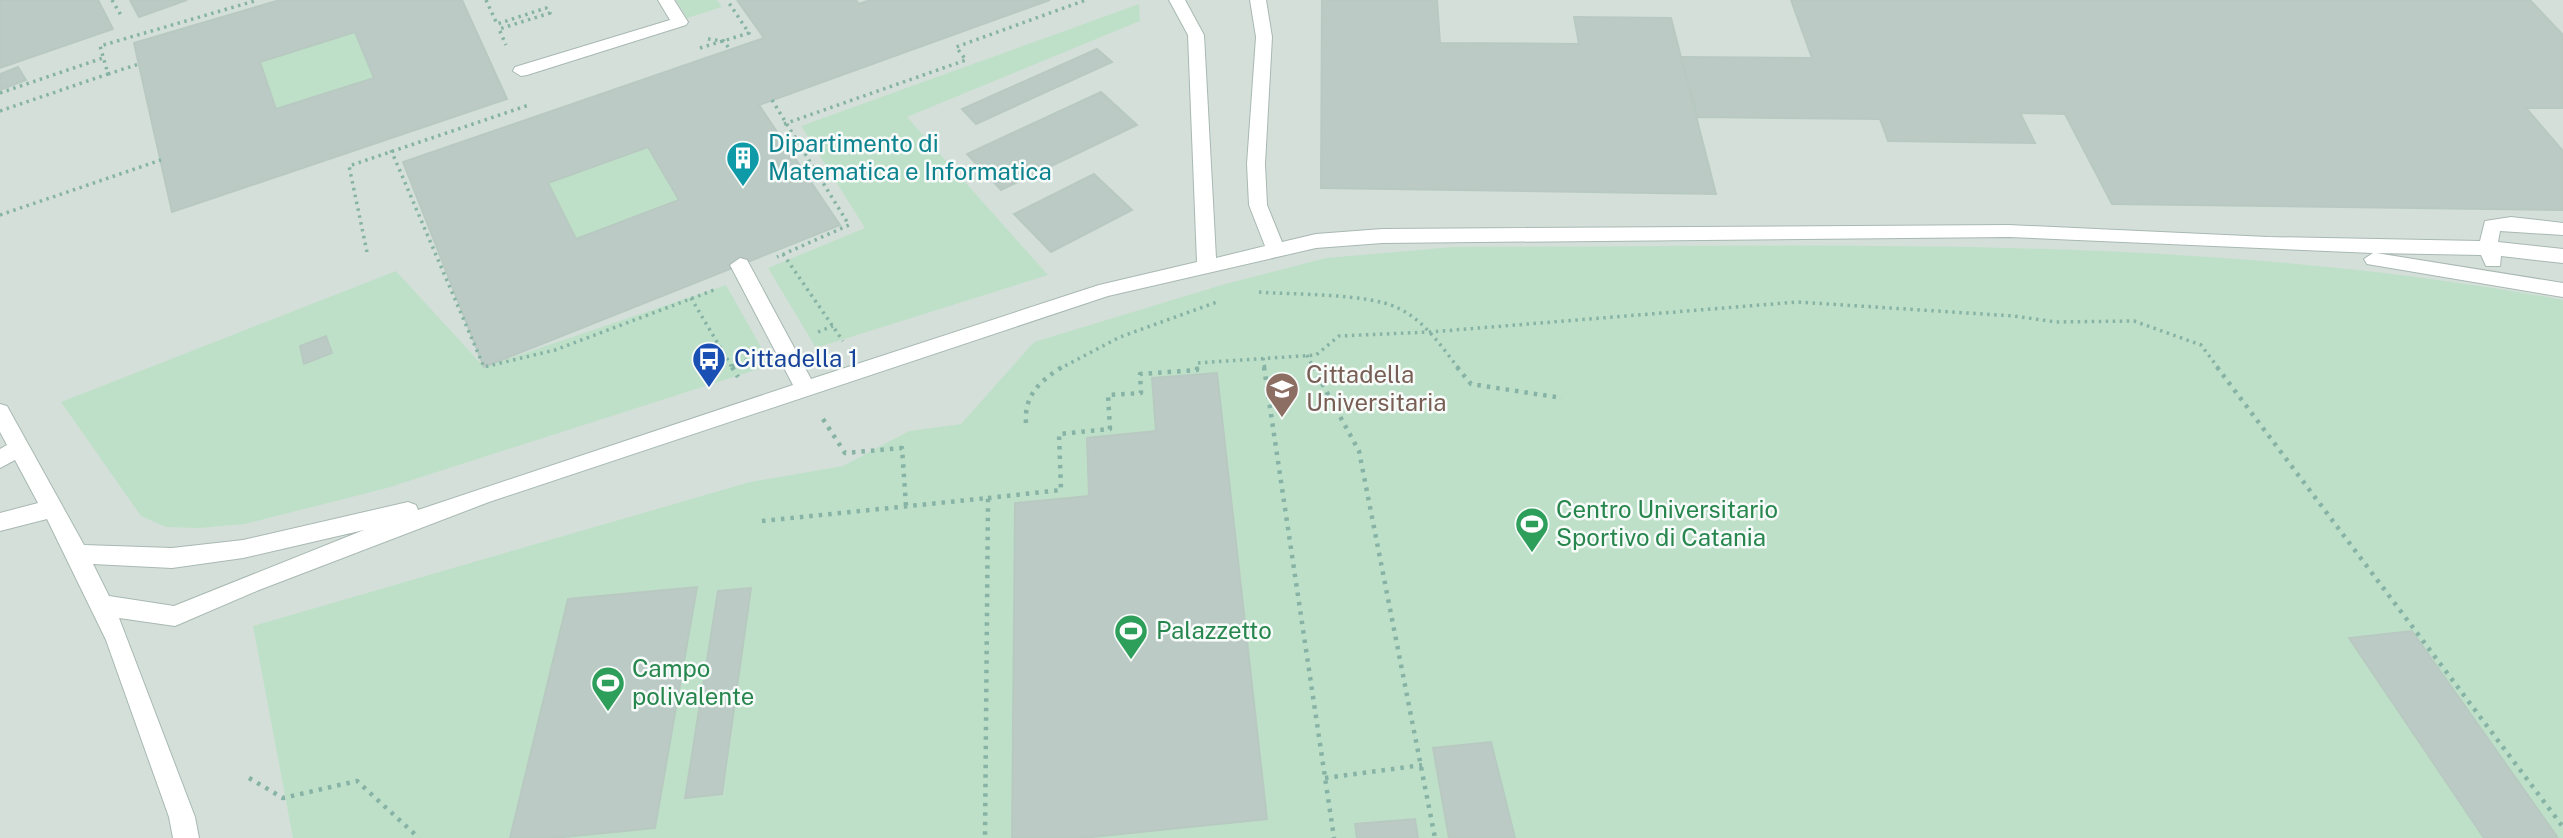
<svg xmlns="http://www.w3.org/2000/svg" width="2563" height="838" viewBox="0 0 2563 838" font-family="'Public Sans',sans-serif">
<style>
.built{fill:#d4dfda}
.green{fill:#bfe0c8}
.building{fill:#bbcac4;stroke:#b8c9c2;stroke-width:2;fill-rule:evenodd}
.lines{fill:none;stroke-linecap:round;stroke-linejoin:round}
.service-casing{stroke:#a8b8b2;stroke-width:2}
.path-far1{stroke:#86b3a5;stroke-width:3.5;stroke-dasharray:2.5 4.5;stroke-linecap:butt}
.path{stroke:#86b3a5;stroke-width:4.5;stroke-dasharray:3.5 6;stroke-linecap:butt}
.service{fill:#fff;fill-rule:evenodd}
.labels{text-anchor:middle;stroke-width:5;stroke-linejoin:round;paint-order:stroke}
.culture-label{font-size:24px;fill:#0d838f;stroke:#f7fbf9;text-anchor:start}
.transit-label{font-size:24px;fill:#164399;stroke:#f7fbf9;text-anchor:start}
.education-label{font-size:24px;fill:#785e54;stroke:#f7fbf9;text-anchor:start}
.leisure-label{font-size:24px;fill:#27864d;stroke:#f7fbf9;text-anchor:start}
</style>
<rect width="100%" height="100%" fill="#e6efeb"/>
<!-- built -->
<path class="built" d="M0,0H2563V838H0Z"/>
<!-- green -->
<path class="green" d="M676,0H717L722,7L687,18Z
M1139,4L1140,21L907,117L1048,275L816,348L768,268L865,228L801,126Z
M355,32L374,78L277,109L260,62Z
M648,147L679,200L576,239L548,183Z
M1453,247C1823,247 2198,232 2563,300V838H293L253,626L750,482L843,466L909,431L961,424L1034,342L1225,284L1326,258Z
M396,271L484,367L726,285L771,365L387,488L245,524L200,528L166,527L141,516L61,402Z"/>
<!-- building -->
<path class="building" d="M0,0H98L113,29L0,68Z
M130,0H187L139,17Z
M280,0H462L507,99L172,212L134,43ZM355,32L374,78L276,109L260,62Z
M737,0H856L859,4L870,0H1050L759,105L840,225L484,367L403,162L764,38ZM648,147L679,200L576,239L548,183Z
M1322,0H1437L1440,43L1579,44L1574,17L1671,18L1716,194L1321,188Z
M1791,0H2530L2563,35V108H2526L2563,151V210L2112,204L2065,114L2020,113L2035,143L1888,141L1880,119L1698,117L1681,57L1812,58Z
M1097,49L1112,62L976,124L962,109Z
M18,67L26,80L0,90V74Z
M1101,92L1137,125L1001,190L967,154Z
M1094,174L1132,210L1051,252L1014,214Z
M326,336L332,353L304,364L300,346Z
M1217,373L1267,819L1082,838H1012L1015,503L1089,496L1087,438L1156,431L1152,378Z
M697,587L655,828L553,838H510L568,599Z
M751,588L722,794L685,798L718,591Z
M2412,631L2558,838H2484L2349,638Z
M1491,742L1515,838H1449L1433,748Z
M1415,819L1418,838H1357L1355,824Z"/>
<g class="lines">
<!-- service casing -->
<g class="service-casing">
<path id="service" d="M658,0H674L688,22L686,25L527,75L521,76L513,71L515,67L670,20Z
M1169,0H1185L1204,35L1216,258L1265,246L1249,205L1247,164L1256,37L1250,0H1266L1272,37L1265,164L1267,205L1282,242L1316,234L1382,229L2009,225L2268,237L2480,241L2485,221L2511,217L2563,223V235L2500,231L2498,242L2563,249V263L2501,256L2500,266H2486L2481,255L2376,253L2563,283V297L2367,264L2364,259L2373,253L2009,237L1382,243L1316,248L1108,296L489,502L259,590L175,626L119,618L195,817L199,838H173L169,817L106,640L47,519L0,531V513L38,503L15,460L0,468V449L7,445L0,432V404L7,406L84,545L172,548L243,540L408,502L416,505L418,510L793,385L730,265L740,258L747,260L811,379L1099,285L1197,262L1188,35ZM364,530L174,606L109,596L93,564L172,568L243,558Z"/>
</g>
<!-- path-far1 -->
<path class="path-far1" d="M112,0L122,17
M486,0L497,24L546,8L550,13L499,29L506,45
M708,39L724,41L730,50
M700,48L749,33L727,0
M108,74L139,64
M0,93L103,58
M772,100L849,225L777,257
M0,111L108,74L100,46L258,0
M784,124L966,60L956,47L1086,0
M391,150L484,367L555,350L714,290
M0,215L161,160
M367,252L349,166L529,105
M783,254L843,341
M1259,292C1295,295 1367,293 1398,308C1424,320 1442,347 1459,369
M691,298L733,369
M818,332L833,326
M1307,355L1314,369
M1263,358L1265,369
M732,366L751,358
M1059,369L1120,337L1217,302
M1197,369V363L1316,355L1339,336L1430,332L1797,302L2014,316L2056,322L2134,321L2201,345L2219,369"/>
<!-- path -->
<path class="path" d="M732,367L738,377
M1264,367L1334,838
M1313,367L1359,451L1435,838
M1457,367L1471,384L1562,398
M2217,367L2563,827
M823,419L845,453L902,448L906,506
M1026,423C1024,395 1040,381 1062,367
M988,498L1061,490L1059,434L1110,429L1108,395L1141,393L1140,374L1197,370V367
M762,521L988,498L985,838
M249,778L283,798L357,781L419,838
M1325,778L1422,765"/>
<!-- service -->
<use href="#service" class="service"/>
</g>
<!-- icons -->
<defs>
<g id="building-pin" transform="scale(1.75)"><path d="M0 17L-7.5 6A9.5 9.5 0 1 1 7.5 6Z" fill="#0f9aa8" stroke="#f7fbf9"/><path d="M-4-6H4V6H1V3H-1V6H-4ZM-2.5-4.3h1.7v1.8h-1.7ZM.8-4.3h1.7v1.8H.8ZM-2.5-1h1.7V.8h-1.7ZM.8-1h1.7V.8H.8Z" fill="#fff"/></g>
<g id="bus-pin" transform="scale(1.75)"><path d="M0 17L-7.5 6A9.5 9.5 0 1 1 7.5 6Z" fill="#1a4fb4" stroke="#f7fbf9"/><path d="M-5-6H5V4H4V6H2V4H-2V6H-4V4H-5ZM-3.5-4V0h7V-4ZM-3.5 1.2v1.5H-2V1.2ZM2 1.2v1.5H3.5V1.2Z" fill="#fff"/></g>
<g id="university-pin" transform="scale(1.75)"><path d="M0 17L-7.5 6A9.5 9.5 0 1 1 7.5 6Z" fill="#8d6e63" stroke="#f7fbf9"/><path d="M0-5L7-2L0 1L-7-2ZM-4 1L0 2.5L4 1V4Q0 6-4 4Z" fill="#fff"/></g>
<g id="stadium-pin" transform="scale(1.75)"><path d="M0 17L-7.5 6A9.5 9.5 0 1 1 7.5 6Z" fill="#2e9e5b" stroke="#f7fbf9"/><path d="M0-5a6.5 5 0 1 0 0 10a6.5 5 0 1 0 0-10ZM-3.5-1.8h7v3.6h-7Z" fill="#fff"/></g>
</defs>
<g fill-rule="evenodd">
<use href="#building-pin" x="743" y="158"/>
<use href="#bus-pin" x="709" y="359"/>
<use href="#university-pin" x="1282" y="389"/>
<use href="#stadium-pin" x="1532" y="524"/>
<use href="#stadium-pin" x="1131" y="631"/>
<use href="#stadium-pin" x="608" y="683"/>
</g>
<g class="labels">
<!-- culture labels -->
<g class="culture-label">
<text x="768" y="152">Dipartimento di<tspan x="768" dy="28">Matematica e Informatica</tspan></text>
</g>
<!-- transit labels -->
<g class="transit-label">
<text x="734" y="367">Cittadella 1</text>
</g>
<!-- education labels -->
<g class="education-label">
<text x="1306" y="383">Cittadella<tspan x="1306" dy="28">Universitaria</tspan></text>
</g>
<!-- leisure labels -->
<g class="leisure-label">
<text x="1556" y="518">Centro Universitario<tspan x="1556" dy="28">Sportivo di Catania</tspan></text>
<text x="1156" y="639">Palazzetto</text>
<text x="632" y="677">Campo<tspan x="632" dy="28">polivalente</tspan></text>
</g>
</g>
</svg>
